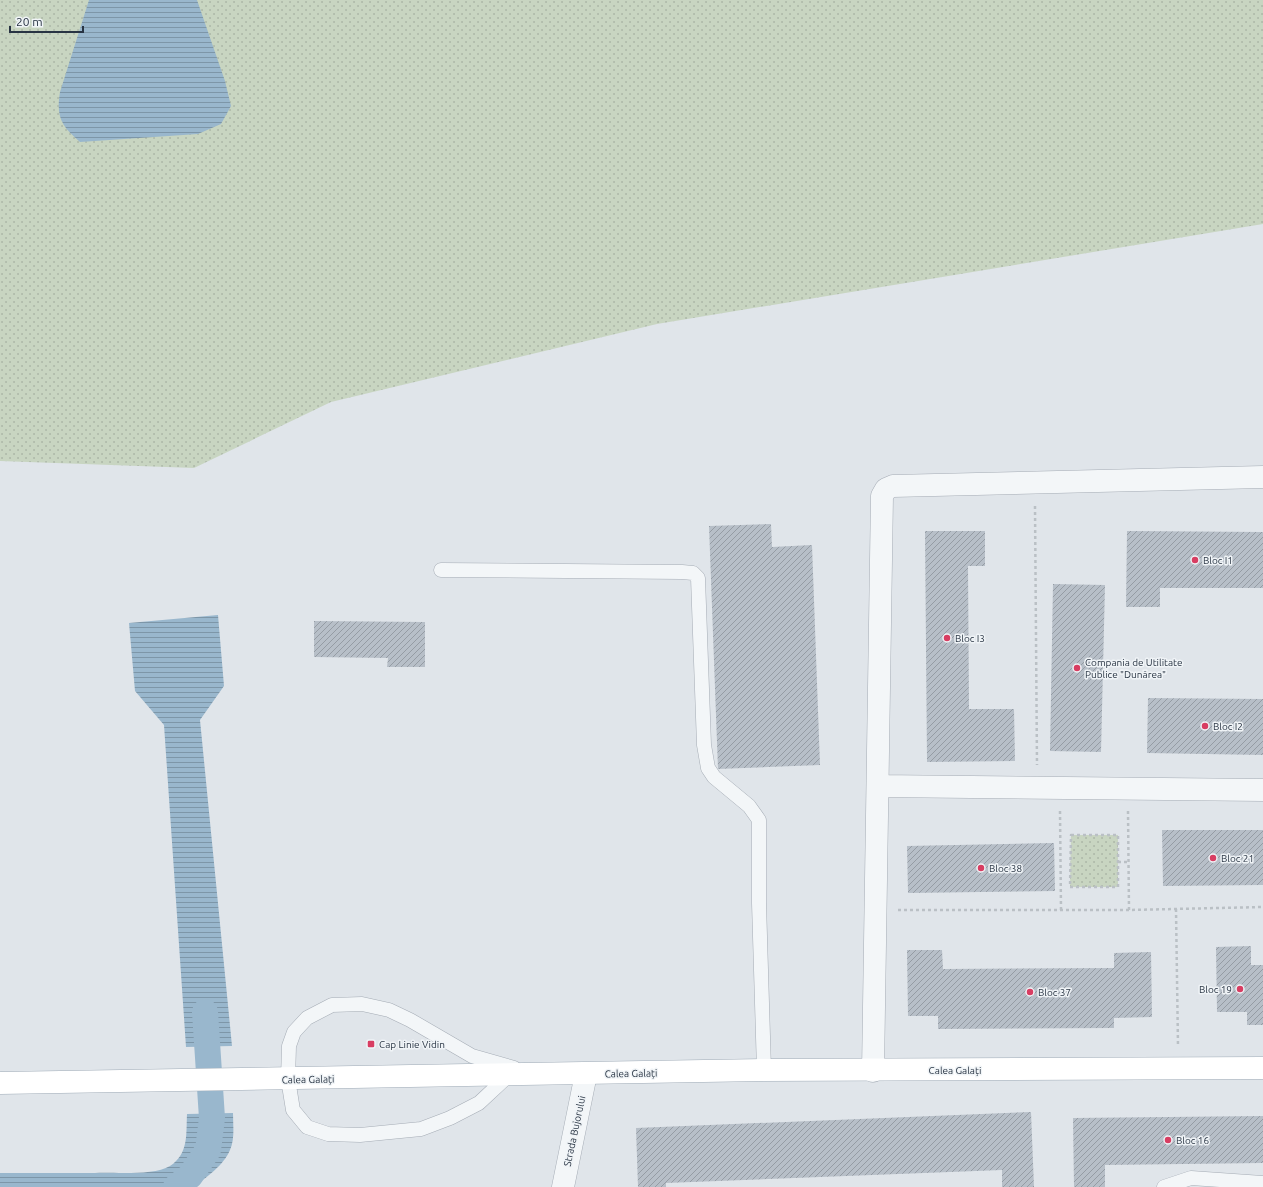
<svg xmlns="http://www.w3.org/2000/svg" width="1263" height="1187" viewBox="0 0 1263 1187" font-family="Ubuntu,sans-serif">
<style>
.grass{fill:url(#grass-dots)}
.water{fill:url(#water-rules)}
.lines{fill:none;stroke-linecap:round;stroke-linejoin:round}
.canal{stroke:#99b7cd;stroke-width:26}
.building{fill:url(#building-hatch)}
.service-casing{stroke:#a5acb5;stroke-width:15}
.minor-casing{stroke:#a5acb5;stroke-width:23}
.primary-casing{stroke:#9fabb7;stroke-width:23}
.path{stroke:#bac0c5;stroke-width:2.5;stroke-dasharray:3 3;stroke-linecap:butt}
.service{stroke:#f3f6f8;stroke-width:14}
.minor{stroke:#f3f6f8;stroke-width:22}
.primary{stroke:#fff;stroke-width:22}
.poi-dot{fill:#d83d62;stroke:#f0f4f7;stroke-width:1.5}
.labels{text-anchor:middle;stroke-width:3;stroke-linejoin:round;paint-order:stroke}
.poi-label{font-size:10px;fill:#283443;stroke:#f0f4f7;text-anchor:start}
.street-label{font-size:10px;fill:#283443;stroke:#f0f4f7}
</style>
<defs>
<pattern id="grass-dots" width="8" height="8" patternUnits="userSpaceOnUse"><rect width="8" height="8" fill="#c8d5c1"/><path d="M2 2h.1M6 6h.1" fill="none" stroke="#acb7a7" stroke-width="1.8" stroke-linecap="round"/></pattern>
<pattern id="water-rules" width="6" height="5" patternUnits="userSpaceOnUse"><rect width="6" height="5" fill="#99b7cd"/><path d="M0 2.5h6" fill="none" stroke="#7d96a8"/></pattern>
<pattern id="building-hatch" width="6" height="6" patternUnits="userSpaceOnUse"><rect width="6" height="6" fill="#b7bfc8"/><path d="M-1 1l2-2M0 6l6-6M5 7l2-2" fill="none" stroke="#959ca4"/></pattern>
</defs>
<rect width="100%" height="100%" fill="#e0e5ea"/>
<!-- grass -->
<path class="grass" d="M0,0H1263V224L657,324L331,402L194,468L0,461Z
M1071,835H1118V887H1070Z"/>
<!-- water -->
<path class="water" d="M89,0H197L225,81L231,106L221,124L198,134L80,142C61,126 56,117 60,92Z
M218,615L224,686L200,720L232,1046L186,1047L164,725L135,691L129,623Z
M233,1113C233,1125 235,1139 230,1150C224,1165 206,1178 193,1187H0V1173C32,1173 63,1173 95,1173C115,1172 153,1176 170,1166C189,1154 186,1133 187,1114Z"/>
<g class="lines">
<!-- canal -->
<path class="canal" d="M176,1187L190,1176L208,1150L212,1118L205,1012"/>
</g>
<!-- building -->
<path class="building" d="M771,524L772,547L812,545L820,765L718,769L709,526Z
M925,531H985V566H968L969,709H1014L1015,761L927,762Z
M1127,531L1263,532V588H1160V607H1126Z
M1053,584L1105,585L1101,752L1050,751Z
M314,621L425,622V667H387L388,658L314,657Z
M1148,698L1263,699V755L1147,753Z
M1162,830H1263V885L1163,886Z
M1054,843L1055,891L908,893L907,846Z
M1251,946V965H1263V1025H1247V1012H1217L1216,947Z
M907,950H942L943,969L1114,968V953L1151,952L1152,1017L1114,1018V1028L938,1029V1016H908Z
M1031,1112L1034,1187H1002V1170L666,1183V1187H638L636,1128Z
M1263,1116V1163L1105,1165V1187H1074L1073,1118Z"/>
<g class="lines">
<!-- service casing -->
<g class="service-casing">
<path id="service" d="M441,570L682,572L693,573L698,578L704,745L708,768L714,777L749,806L759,820V903L764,1070
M509,1075L479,1103L450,1118L421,1129L360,1135L328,1134L307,1127L293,1110L288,1079L289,1046L294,1032L307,1018L332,1005L362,1004L389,1010L410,1020L472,1056L514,1068
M1164,1187L1191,1178L1263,1183"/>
</g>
<!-- minor casing -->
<g class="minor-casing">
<path id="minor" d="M878,786L1263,790
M873,1071L882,496L886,489L893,486L1263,477
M563,1187L586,1074"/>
</g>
<!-- primary casing -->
<g class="primary-casing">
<path id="primary" d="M0,1083L764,1070L1263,1068"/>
</g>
<!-- path -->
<path class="path" d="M1035,506L1037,765
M1060,811L1061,910
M1128,811L1129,910
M1071,835H1118V887H1070Z
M1118,862H1129
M1176,909L1178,1046
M898,910H1129L1263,907"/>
<!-- service -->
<use href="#service" class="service"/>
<!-- minor -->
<use href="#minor" class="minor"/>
<!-- primary -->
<use href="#primary" class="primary"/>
</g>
<!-- markers -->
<g class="poi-dot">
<circle cx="1195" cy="560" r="4"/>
<circle cx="947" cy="638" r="4"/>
<circle cx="1077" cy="668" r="4"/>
<circle cx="1205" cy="726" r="4"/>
<circle cx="1213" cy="858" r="4"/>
<circle cx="981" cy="868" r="4"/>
<circle cx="1240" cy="989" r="4"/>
<circle cx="1030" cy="992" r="4"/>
<rect x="367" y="1040" width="8" height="8" rx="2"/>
<circle cx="1168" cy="1140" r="4"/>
</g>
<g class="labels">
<!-- poi labels -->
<g class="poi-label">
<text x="1203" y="564">Bloc I1</text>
<text x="955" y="642">Bloc I3</text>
<text x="1085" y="666">Compania de Utilitate<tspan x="1085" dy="12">Publice "Dunărea"</tspan></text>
<text x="1213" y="730">Bloc I2</text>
<text x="1221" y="862">Bloc 21</text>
<text x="989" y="872">Bloc 38</text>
<text x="1232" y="993" text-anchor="end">Bloc 19</text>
<text x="1038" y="996">Bloc 37</text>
<text x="379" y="1048">Cap Linie Vidin</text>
<text x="1176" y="1144">Bloc 16</text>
</g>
<!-- street labels -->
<g class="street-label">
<text x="955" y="1074">Calea Galați</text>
<text transform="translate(631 1073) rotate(-1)" y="4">Calea Galați</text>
<text transform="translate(308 1079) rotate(-1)" y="4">Calea Galați</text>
<text transform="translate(574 1131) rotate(-78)" y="4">Strada Bujorului</text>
</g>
</g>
<!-- scale -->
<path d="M10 26v6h73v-6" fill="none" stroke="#283443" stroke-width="2"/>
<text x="16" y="26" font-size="12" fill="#283443" stroke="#f0f4f7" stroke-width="3" paint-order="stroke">20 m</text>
</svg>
